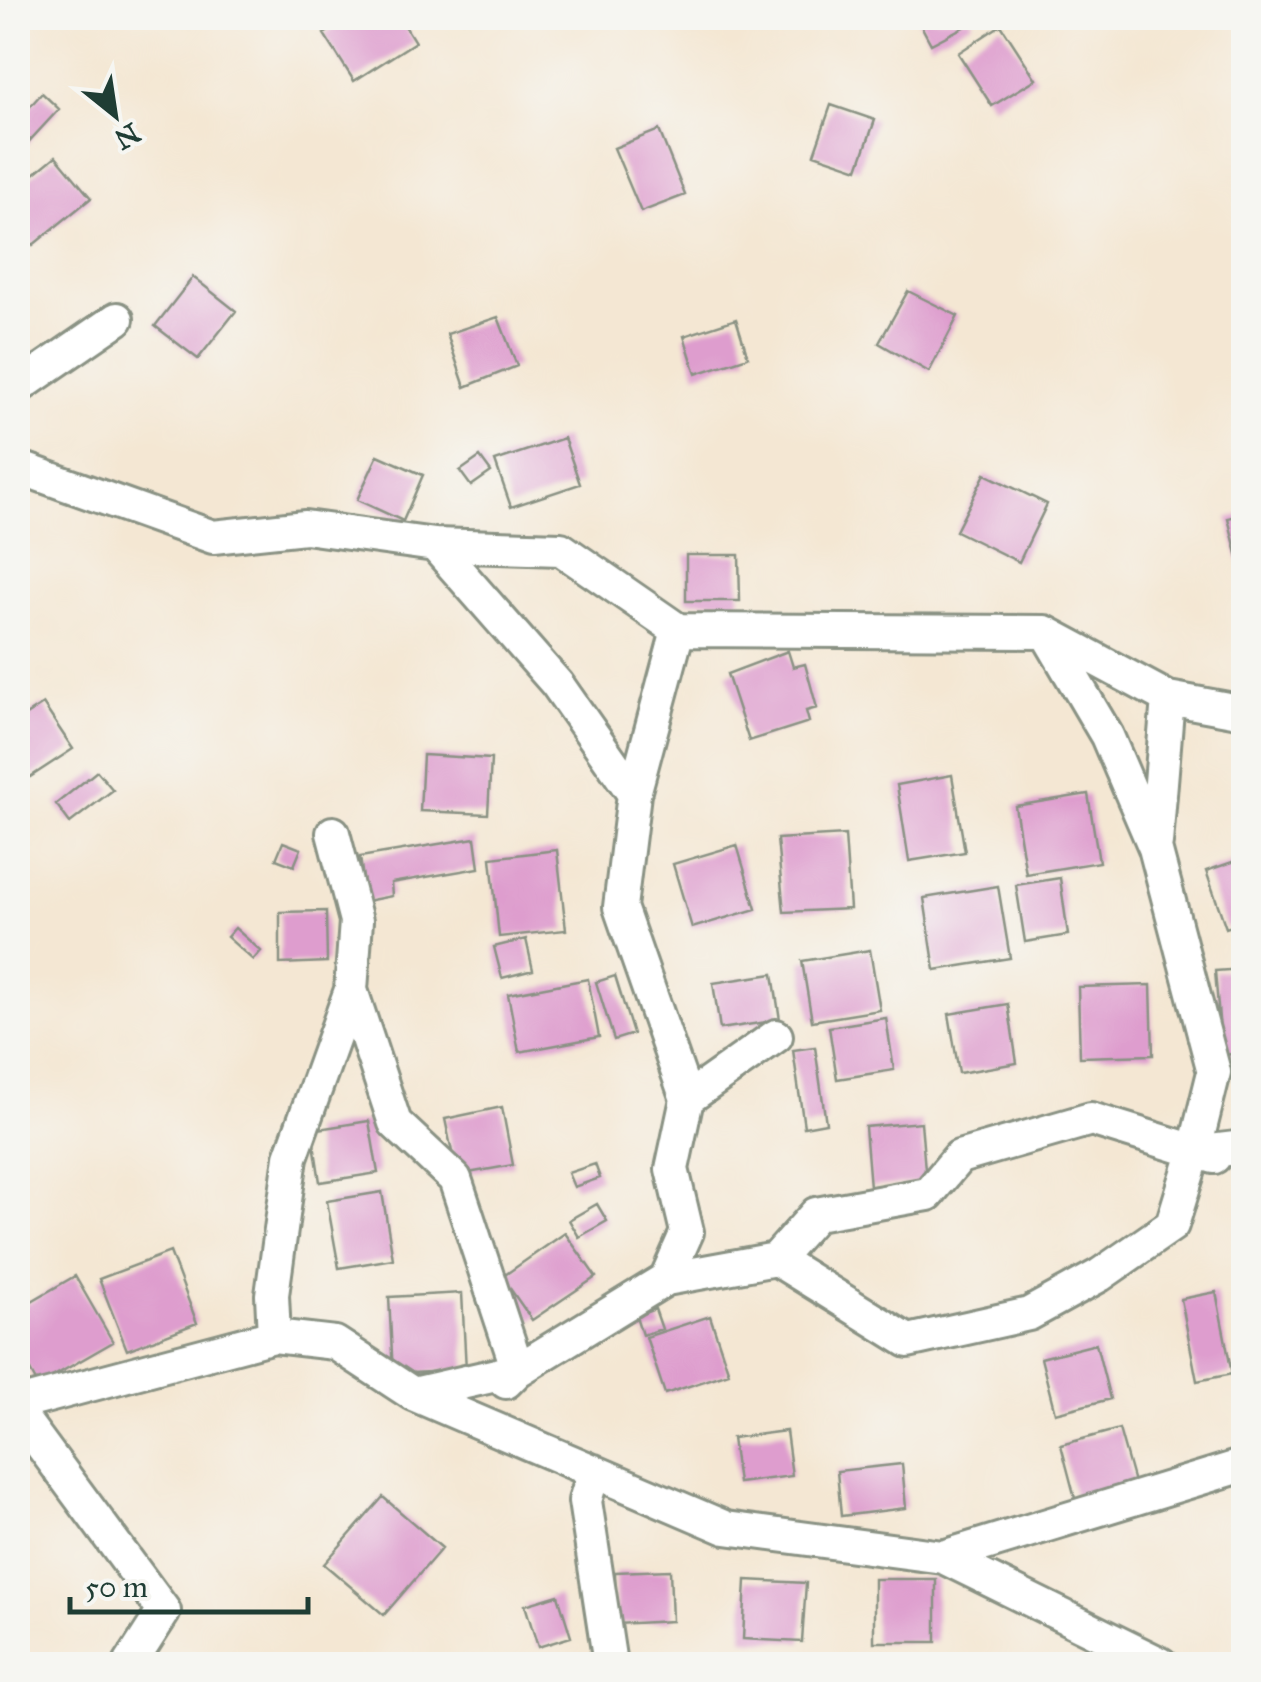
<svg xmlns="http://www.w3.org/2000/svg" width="1261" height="1682" viewBox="0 0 1261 1682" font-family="'IM FELL Great Primer',serif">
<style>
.building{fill:#de9dce}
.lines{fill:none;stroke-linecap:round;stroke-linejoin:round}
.minor-casing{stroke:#8a9284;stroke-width:38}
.minor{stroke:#fff;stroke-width:32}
</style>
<rect width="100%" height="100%" fill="#f6f6f2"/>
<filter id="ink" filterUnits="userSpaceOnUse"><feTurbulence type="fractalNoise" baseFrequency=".01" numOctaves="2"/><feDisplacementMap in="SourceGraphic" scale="20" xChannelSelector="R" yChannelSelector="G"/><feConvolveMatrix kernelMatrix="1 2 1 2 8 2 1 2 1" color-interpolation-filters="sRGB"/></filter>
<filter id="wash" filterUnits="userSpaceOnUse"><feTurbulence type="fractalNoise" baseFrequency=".0048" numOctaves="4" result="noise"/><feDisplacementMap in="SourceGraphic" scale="40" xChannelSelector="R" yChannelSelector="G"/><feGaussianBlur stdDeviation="2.25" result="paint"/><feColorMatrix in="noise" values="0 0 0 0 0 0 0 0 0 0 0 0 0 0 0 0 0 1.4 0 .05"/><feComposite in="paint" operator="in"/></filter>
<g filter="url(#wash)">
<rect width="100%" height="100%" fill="#f4e7d3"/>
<g id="blocks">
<!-- building -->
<path class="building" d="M350,18H400L415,42L354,81L324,34Z
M917,18H971L973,22L931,44Z
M1001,25L1036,79L992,106L958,53Z
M42,93L59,109L21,150L18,120Z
M831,105L875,120L858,169L814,154Z
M659,130L685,195L641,212L614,148Z
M56,156L91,198L33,245L18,226V187Z
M193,277L236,311L198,359L155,326Z
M908,291L958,316L929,372L879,343Z
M498,317L517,366L465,387L447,334Z
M736,319L748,357L696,374L684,336Z
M564,438L580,484L511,507L495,461Z
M378,455L423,475L403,521L357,500Z
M480,457L491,472L471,486L460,471Z
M985,474L1047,504L1019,562L956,531Z
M1244,514V574H1242L1228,518Z
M686,555H739L740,601H686Z
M788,651L793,667L805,664L817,708L806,711L809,722L749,741L727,674Z
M43,704L73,749L18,785V720Z
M423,755L491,759L488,814L420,811Z
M97,771L113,790L70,823L56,804Z
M952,775L965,852L909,861L897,785Z
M1088,794L1099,862L1026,874L1015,806Z
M845,835L850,909L784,912L777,839Z
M475,838L479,868L391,883L392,896L366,901L360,857Z
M283,842L301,849L294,866L276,859Z
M737,845L756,909L692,928L673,864Z
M557,850L566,930L499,937L491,858Z
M1244,858V922L1226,928L1206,871Z
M1060,878L1068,935L1025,942L1016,885Z
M998,886L1010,958L935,970L924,898Z
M326,911L327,962L280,964V912Z
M235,928L261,951L253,960L227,937Z
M526,939L533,970L502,978L494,947Z
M870,950L880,1010L812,1021L802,961Z
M1244,969V1053L1222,1055L1215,971Z
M773,974L780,1020L720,1029L713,983Z
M615,976L633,1034L614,1040L596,982Z
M588,979L599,1037L519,1052L508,994Z
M1151,985L1153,1055L1080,1057L1078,987Z
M1008,1004L1017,1063L959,1073L949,1014Z
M886,1018L894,1070L837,1079L829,1027Z
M815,1047L826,1123L804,1127L793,1050Z
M502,1107L513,1165L457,1175L445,1119Z
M369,1121L378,1173L320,1182L312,1130Z
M921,1122L926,1182L870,1187L865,1127Z
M595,1164L600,1178L574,1187L568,1173Z
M382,1192L393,1259L339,1268L327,1201Z
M597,1204L607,1221L579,1237L569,1220Z
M565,1233L596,1277L532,1320L502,1277Z
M170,1252L197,1323L127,1350L99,1279Z
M75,1276L113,1342L38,1385L18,1349V1309Z
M1216,1292L1232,1374L1197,1381L1181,1299Z
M462,1293L466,1370L393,1374L389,1297Z
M655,1309L662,1329L642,1335L636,1316Z
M710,1316L729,1373L665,1394L646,1337Z
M1096,1344L1110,1399L1055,1413L1041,1358Z
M1119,1429L1135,1486L1076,1502L1061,1445Z
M786,1431L792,1476L738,1483L732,1438Z
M902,1464L906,1508L841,1516L837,1471Z
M383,1497L442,1548L384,1615L324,1564Z
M670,1570L672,1621L616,1624L615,1572Z
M874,1579H936V1642H874Z
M746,1580L806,1583L802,1642L743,1639Z
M558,1595L571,1637L538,1647L525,1605Z"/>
</g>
</g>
<g filter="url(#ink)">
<use href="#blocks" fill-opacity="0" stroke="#8a9284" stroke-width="2.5"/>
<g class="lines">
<!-- minor casing -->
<g class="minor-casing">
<path id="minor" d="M18,387L117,319
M18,467L213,537L305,527L435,545L561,549L678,630L1045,632L1168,698L1244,712
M435,545L557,684L634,794L620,907L687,1099L672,1169L687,1232L666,1279
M1047,634L1107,736L1155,848L1214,1072L1194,1153
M634,794L678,630
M333,833L356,921L351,990L395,1123L455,1179L518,1370L506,1382
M1156,843L1168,698
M687,1099L776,1036
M776,1259L816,1214L928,1194L959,1157L1091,1119L1214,1157
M274,1336L272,1295L291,1157L351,990
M413,1394L518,1370L666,1279L776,1259L908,1341L1029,1314L1100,1275L1172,1225L1194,1153L1244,1147
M18,1404L274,1336L335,1343L413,1394L726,1528L943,1557L1244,1465
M18,1413L164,1611L130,1664
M594,1471L585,1501L610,1664
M943,1557L1161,1664"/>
</g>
<!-- minor -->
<use href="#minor" class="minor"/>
</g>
</g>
<!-- margin -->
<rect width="1261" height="1682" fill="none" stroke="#f6f6f2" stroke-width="60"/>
<!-- north arrow -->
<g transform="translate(115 115) rotate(150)" stroke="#f6f6f2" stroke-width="8" paint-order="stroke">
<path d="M0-8L18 38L0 25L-18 38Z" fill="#1f3d34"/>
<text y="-15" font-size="28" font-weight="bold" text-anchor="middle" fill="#1f3d34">N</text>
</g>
<!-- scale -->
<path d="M70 1597v15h238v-15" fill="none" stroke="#1f3d34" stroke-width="5"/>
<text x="85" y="1597" font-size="30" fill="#1f3d34" stroke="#f6f6f2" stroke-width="8" paint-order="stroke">50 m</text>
</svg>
